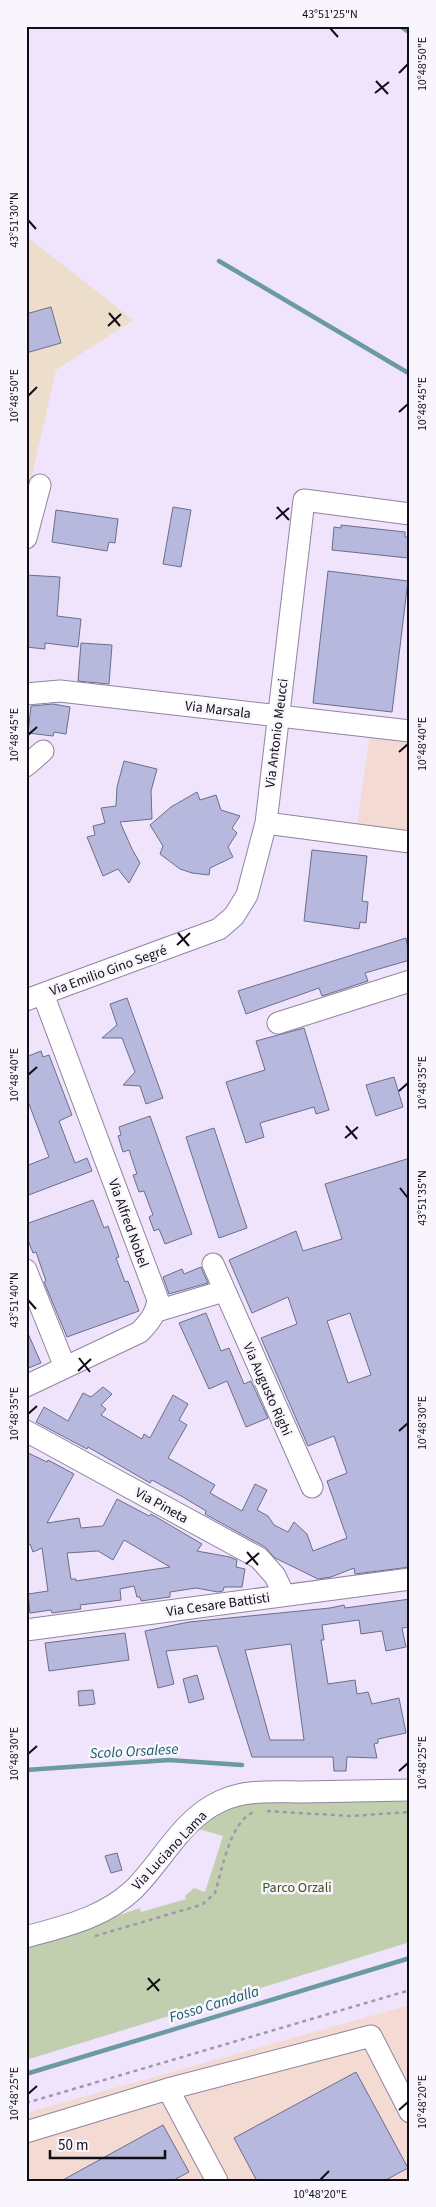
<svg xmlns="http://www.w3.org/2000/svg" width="436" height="2207" viewBox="0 0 436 2207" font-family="'Source Sans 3',sans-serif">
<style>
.industrial{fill:#f3dad2}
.education{fill:#edddcb}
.green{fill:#c1cfaf}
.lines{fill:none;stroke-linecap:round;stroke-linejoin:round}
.stream{stroke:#6b9aa4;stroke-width:4.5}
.building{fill:#b6b8de;stroke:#6c6e89;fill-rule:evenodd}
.minor-casing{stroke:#91849f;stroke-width:23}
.path{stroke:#a097aa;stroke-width:2.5;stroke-dasharray:4 4;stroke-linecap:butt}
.minor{stroke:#fff;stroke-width:21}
.ticks{fill:none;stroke:#120d17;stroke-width:2}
.labels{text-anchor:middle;stroke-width:5;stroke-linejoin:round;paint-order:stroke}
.street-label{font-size:14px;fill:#120d17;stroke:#f8f6fc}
.park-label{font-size:14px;fill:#3e511a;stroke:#f8f6fc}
.water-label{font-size:15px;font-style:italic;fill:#185a66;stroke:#f8f6fc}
.neatline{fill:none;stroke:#120d17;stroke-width:2}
.ticks-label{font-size:12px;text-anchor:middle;fill:#120d17}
</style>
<rect width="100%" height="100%" fill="#efe4fc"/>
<!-- industrial -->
<path class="industrial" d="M370,734L410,739V832L357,825Z
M410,2005V2181H26V2113Z"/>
<!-- education -->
<path class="education" d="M26,236L133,320L56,370L26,502Z"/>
<!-- green -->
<path class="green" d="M264,1800L410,1802V1942L26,2060V1947L140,1908L141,1912L186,1899L185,1896L194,1888L205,1892L223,1836L199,1829C218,1811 239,1804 264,1800Z"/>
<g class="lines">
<!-- stream -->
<path class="stream" d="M400,26L410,33
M219,261L410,374
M26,1770L169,1760L242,1765
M26,2074L410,1958"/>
</g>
<!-- building -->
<path class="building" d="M51,307L61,343L26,353V314Z
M173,507L191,510L181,567L163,564Z
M56,510L118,519L115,543L109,542L107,551L52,542Z
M341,525L405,532V537H410L408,558L332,550L334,527L341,528Z
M328,571L408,581L392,712L313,703Z
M26,575L60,577L57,616L81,619L78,647L45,643V649L26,647Z
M81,643L112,645L109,684L78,681Z
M53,704L70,707L66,734L54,732L53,736L28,733L31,706Z
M124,761L157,769L151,791L152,819L120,822L132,849L140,863L129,883L118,869L103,876L87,837L95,835L93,826L105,823L101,808L116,806L117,787Z
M197,792L200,800L216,795L221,810L240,816L232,828L237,833L228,847L233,857L210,868L209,875L192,873L180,869L160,854L163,846L150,825L171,807Z
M312,850L367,856L362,901L368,902L366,923L360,922L359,929L304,921Z
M406,938L410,960L365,973L368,981L322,996L319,988L246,1014L238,991Z
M127,998L163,1098L146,1104L140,1086L123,1085L135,1072L122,1038H102L117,1025L110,1004Z
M304,1028L329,1110L316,1114L314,1107L260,1123L264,1137L246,1143L226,1082L265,1070L256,1041Z
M41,1051L43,1057L49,1055L72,1115L59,1121L75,1163L87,1158L92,1171L26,1196V1166L49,1157L26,1096V1057Z
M394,1077L403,1107L376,1116L366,1085Z
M150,1116L192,1234L165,1244L159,1229L154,1231L149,1217L153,1215L144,1191L139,1192L133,1175L137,1174L129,1150L123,1152L118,1136L121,1135L119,1127Z
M214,1128L247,1228L219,1238L186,1137Z
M410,1158V1567L355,1574L354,1568L331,1577L318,1579L275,1558L265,1547L205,1514L206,1511L183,1497L152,1480L150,1483L88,1447L87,1449L36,1422L44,1407L68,1421L83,1393L91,1397L103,1387L112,1394L101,1405L106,1409L101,1415L142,1439L144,1434L150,1438L173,1395L188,1404L179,1420L187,1425L168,1458L215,1485L210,1493L242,1511L255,1484L267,1490L257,1510L268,1516L274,1525L288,1532L294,1522L307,1534L313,1551L347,1538L327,1481L347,1473L334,1436L308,1446L261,1338L297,1324L288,1297L252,1313L229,1260L296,1231L303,1251L342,1239L325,1184ZM350,1313L371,1375L348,1383L327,1321Z
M93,1200L104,1228L108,1226L119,1257L116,1258L125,1282L128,1281L139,1311L67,1337L44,1282L46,1281L36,1252L33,1253L26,1235V1224Z
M201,1267L208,1283L169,1294L163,1277L182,1269L184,1274Z
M206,1313L221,1351L229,1348L244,1384L251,1381L268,1418L246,1427L227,1381L209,1389L179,1323Z
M26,1329L41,1363L26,1369Z
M26,1452L47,1462L48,1460L74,1474L47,1523L79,1518L81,1528L103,1526L117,1499L149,1516L151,1514L202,1544L197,1551L230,1557L237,1560L236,1567L245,1569L242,1587H224L223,1591L218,1592L196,1588L170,1592V1597L141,1601L140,1597H137L134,1586L120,1589L121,1600L80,1605L81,1609L52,1613L51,1610L30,1613L28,1594L48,1591L42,1548L33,1552L30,1544L26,1545ZM124,1540L170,1567L76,1581V1579H71L67,1553L98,1551L113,1560Z
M410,1599V1627L402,1628L406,1647L386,1651L382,1631L361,1634L359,1620L322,1625L324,1640H321L328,1684L355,1680L357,1694L368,1692L372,1704L399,1698L406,1733L378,1739V1743L374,1744L377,1758L347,1757L346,1771H334L333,1757H252L217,1646L166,1651L174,1684L158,1688L145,1631L189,1622L330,1608L344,1605L345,1608ZM291,1644L304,1740H270L245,1650Z
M125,1633L129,1660L49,1671L45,1643Z
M197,1675L204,1699L189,1703L183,1679Z
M93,1690L95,1704L79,1706L78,1691Z
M117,1853L122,1870L111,1873L105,1856Z
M356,2072L408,2168L384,2181H257L234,2138Z
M163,2125L189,2172L172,2181H61Z"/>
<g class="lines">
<!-- minor casing -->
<g class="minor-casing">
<path id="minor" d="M410,514L304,500L266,823L410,842
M26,538L40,485
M26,694L60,691L410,731
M26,766L43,751
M26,1000L219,929L234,916L247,895L266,823
M278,1023L410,981
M213,1264L312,1487
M26,1270L65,1367
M157,1311L224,1291
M26,1386L140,1332C150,1321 156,1314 158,1300L43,994
M26,1431L259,1558L275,1576L284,1595
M26,1630L410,1579
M26,1937C65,1926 103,1918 133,1890C162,1862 182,1818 221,1801C246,1789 276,1792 303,1792C339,1791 374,1791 410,1790
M168,2089L217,2181
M26,2132L168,2089L371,2036L410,2112"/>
</g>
<!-- path -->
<path class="path" d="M267,1811L350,1816L410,1812
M95,1936L194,1907L203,1904L215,1893C222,1870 230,1821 254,1812
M26,2103L410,1990"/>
<!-- minor -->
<use href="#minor" class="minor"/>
</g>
<!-- ticks -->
<path class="ticks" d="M330,28L338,37M399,73L408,64M376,81L388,94M375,93L389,82M28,220L36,229M109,313L120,326M108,326L121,314M28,396L37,387M399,412L408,404M277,507L289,520M276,519L289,508M28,735L37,727M399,752L408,744M178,933L189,946M177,945L190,933M28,1075L37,1067M399,1091L408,1083M346,1126L357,1139M345,1138L358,1127M400,1188L408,1198M28,1300L36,1309M79,1358L90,1372M78,1371L91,1359M28,1414L37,1406M399,1431L408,1423M247,1552L258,1565M246,1564L259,1553M28,1754L37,1746M399,1771L408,1763M148,1978L159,1991M147,1990L160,1979M28,2094L37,2086M399,2110L408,2102M320,2180L329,2171"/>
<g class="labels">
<!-- street labels -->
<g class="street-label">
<text transform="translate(218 709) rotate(7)" y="5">Via Marsala</text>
<text transform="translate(276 733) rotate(-83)" y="5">Via Antonio Meucci</text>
<text transform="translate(108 970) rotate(-20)" y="5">Via Emilio Gino Segré</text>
<text transform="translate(129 1223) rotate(70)" y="5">Via Alfred Nobel</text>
<text transform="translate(268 1389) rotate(66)" y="5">Via Augusto Righi</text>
<text transform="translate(162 1505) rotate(29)" y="5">Via Pineta</text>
<text transform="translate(218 1604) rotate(-8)" y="5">Via Cesare Battisti</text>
<text transform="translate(169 1850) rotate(-47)" y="5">Via Luciano Lama</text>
</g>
<!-- park labels -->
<g class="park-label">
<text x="297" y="1892">Parco Orzali</text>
</g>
<!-- water labels -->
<g class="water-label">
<text transform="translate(134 1751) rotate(-3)" y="5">Scolo Orsalese</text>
<text transform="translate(214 2004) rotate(-17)" y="5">Fosso Candalla</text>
</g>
</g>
<!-- border -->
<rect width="436" height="2207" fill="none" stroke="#f8f6fc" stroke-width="55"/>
<!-- scale -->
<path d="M50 2150v8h115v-8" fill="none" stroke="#120d17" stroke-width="2.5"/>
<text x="58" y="2150" font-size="15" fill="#120d17" stroke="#f8f6fc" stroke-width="4" paint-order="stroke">50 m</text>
<rect x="28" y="28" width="380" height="2152" class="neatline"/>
<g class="ticks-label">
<text x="330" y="18">43°51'25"N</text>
<text transform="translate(422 64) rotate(-90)" y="4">10°48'50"E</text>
<text transform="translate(14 220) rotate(-90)" y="4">43°51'30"N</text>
<text transform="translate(14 396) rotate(-90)" y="4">10°48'50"E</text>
<text transform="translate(422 404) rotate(-90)" y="4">10°48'45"E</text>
<text transform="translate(14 735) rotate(-90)" y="4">10°48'45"E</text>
<text transform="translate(422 744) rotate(-90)" y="4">10°48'40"E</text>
<text transform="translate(14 1075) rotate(-90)" y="4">10°48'40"E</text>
<text transform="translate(422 1083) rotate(-90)" y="4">10°48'35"E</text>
<text transform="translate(422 1198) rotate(-90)" y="4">43°51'35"N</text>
<text transform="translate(14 1300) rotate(-90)" y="4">43°51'40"N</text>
<text transform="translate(14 1414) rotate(-90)" y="4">10°48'35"E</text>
<text transform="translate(422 1423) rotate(-90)" y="4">10°48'30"E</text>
<text transform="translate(14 1754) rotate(-90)" y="4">10°48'30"E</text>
<text transform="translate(422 1763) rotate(-90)" y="4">10°48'25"E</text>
<text transform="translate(14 2094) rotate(-90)" y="4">10°48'25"E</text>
<text transform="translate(422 2102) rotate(-90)" y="4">10°48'20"E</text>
<text x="320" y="2198">10°48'20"E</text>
</g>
</svg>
